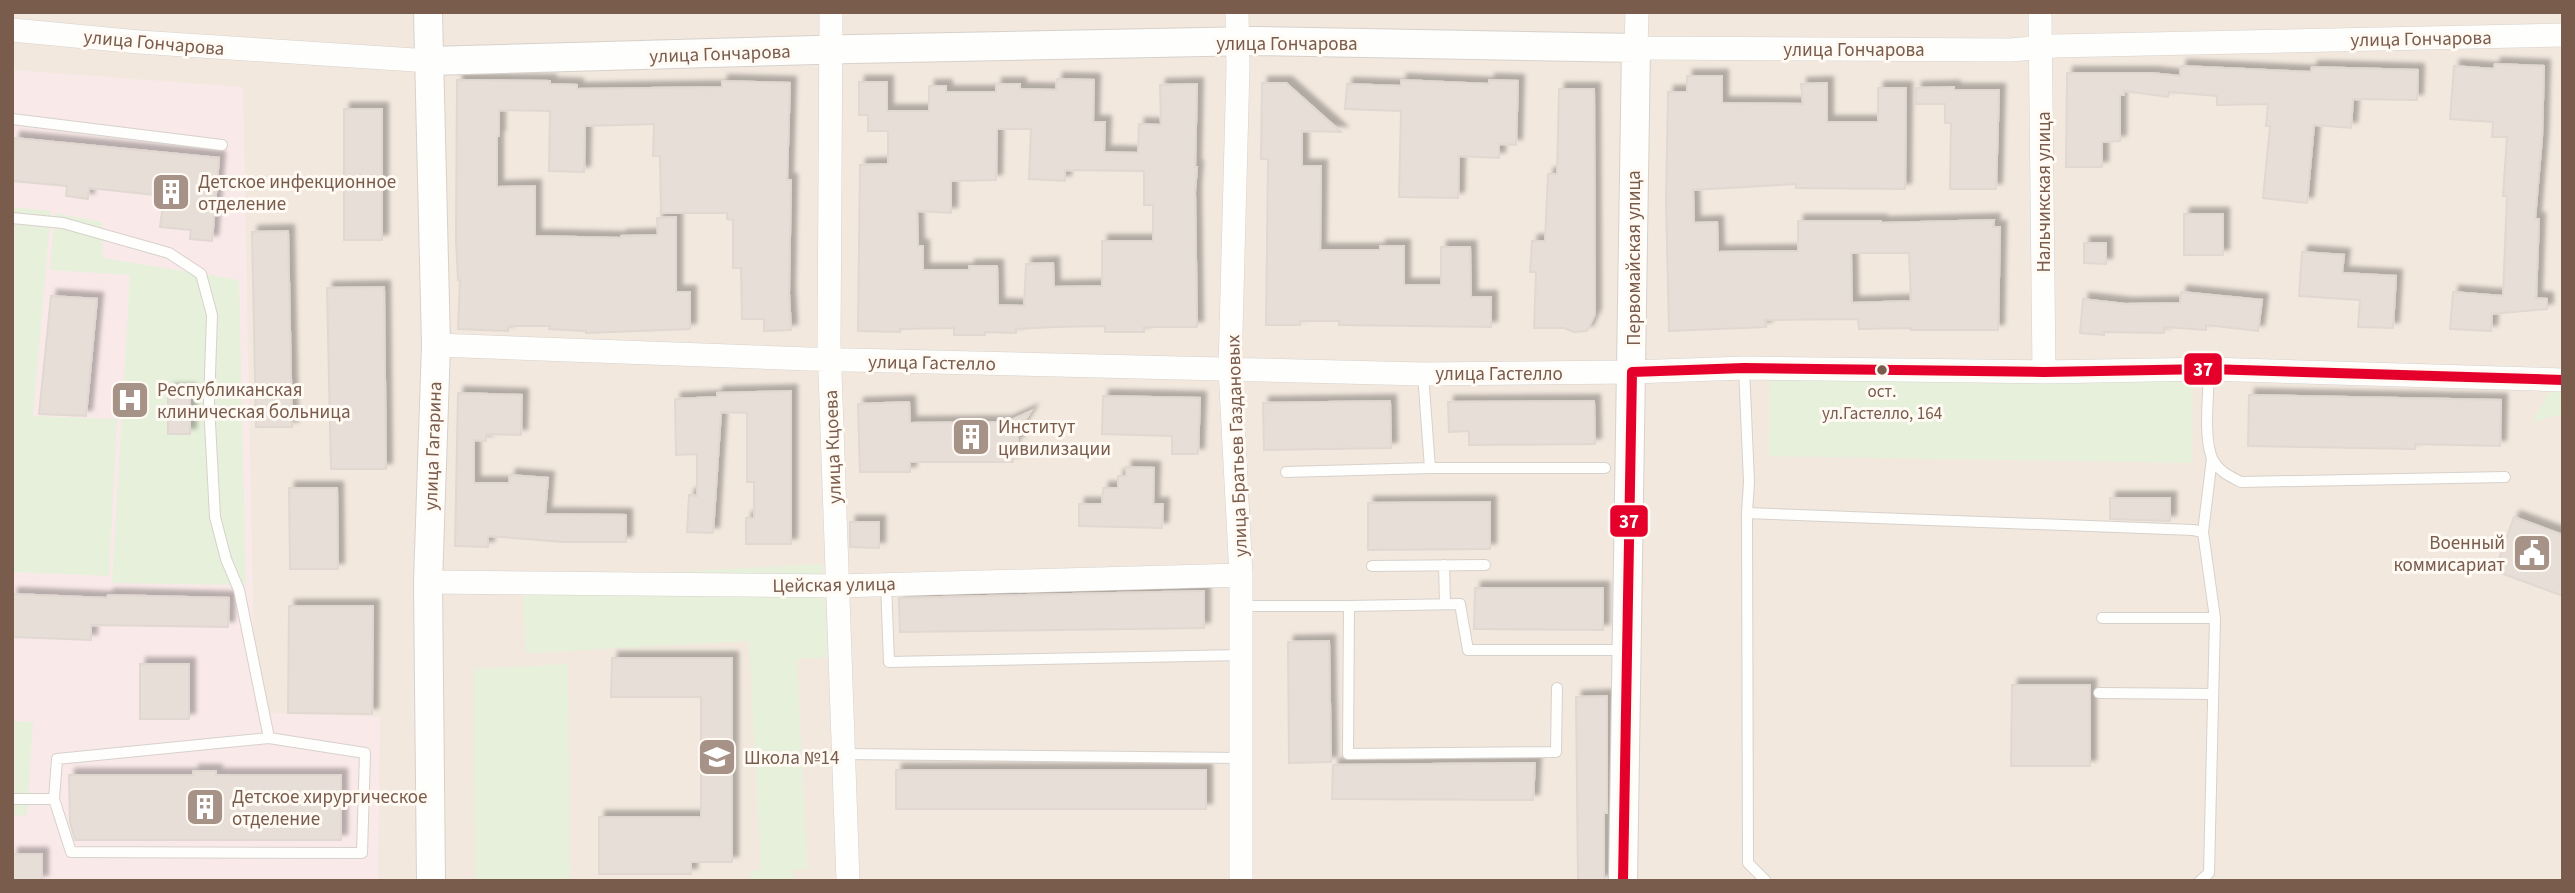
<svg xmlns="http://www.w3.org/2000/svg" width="2575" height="893" viewBox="0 0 2575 893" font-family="'Source Sans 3',sans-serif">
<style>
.residential{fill:#f2e8de}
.medical{fill:#fae9e9}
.green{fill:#e7f0db}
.building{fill:#e6ded7;stroke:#e2d8d2;stroke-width:2;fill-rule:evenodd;filter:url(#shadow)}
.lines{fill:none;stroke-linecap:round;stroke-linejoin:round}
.service-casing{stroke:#d7d1cb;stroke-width:12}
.minor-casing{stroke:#d7d1cb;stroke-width:24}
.tertiary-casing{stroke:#d7d1cb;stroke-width:30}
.service{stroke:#fefefd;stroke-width:10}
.minor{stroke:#fefefd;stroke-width:23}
.tertiary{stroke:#fefefd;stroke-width:28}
.bus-1-casing{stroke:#fffaf3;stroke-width:16}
.bus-1{stroke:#e4002b;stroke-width:10}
.bus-dot{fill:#7a5c4d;stroke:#fffaf3;stroke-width:2.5}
.labels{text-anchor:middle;stroke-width:6;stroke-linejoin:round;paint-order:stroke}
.bus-label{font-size:17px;fill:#7a5c4d;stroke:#fffaf3}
.street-label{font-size:19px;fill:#7a5c4d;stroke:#fffaf3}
.poi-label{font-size:19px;fill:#7a5c4d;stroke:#fffaf3;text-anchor:start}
.line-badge{stroke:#fffaf3;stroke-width:2.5}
.badge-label{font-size:19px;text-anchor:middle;font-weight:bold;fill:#fff}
</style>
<defs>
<filter id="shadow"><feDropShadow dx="6" dy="-6" stdDeviation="2" flood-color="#0004"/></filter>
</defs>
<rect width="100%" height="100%" fill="#f9f5f0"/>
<!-- residential -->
<path class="residential" d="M12,12H2563V881H12Z"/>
<!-- medical -->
<path class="medical" d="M12,70L243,87L255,712L380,717L378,881H12Z"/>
<!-- green -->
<path class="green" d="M12,207L51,211L33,416L117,419L109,576L12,572Z
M55,213L102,222L103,258L239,280L246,585L112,583L130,275L50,270Z
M1770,366L2193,373L2192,463L1769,456Z
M2563,382V414L2532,422L2554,383Z
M823,564L828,657L797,659L807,869H793V881H751L750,871L761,870L749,641L526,653L523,580Z
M568,664L570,881H475L474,669Z
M12,721L33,722L27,815L12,816Z"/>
<!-- building -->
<path class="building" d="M2495,64L2544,66L2542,138L2535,219H2539L2536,298L2547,299V309L2492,314L2491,331L2450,329L2453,292L2503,296L2507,196H2503L2507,137H2492L2493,122L2450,119L2454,66L2494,69Z
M2181,66L2311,72L2312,67L2418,70L2417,100L2353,99L2351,128L2314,125L2307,203L2263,198L2270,126H2266L2268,104L2217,105V96L2169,92L2168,97L2124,91V95H2120V141L2102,142V167H2066L2067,73H2151L2180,76Z
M1687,76H1722V103L1803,104L1801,84L1827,83V122H1878V88H1906L1905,189L1796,188V184L1693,190L1694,223L1717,222L1718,252L1798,251V221H1881V223L1994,220L1993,227H2000L1998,330H1911V328L1859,329L1858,319L1765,320L1766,327L1669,331L1666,202L1668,92H1687ZM1851,253H1909L1911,301L1852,303Z
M1057,79L1094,80L1093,122H1105L1104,152L1138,153L1139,124L1161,125L1160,85L1197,84L1195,167H1197L1195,192L1197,327H1144V332H1105V326L1055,327L1016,329V333L985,332V335H954V328L900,329V332L858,331L860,165L888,164V131H868V115H859V82H887V111H929V86H946V92H996V84H1020V89L1056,90ZM997,129H1031L1029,179L1065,181V170L1144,171V205H1153V241H1102V286L1054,287L1053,263L1026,264L1024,306L998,305L997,266H969V270H923V246H918L917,211L951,213V181L996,180Z
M457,80L550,81V84L577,85V89L722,87V81L790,83L787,180H791L789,293L791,330L764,331V319H742L741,268H733V220L727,219V213H661L660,156H653L654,124L585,126L584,172L549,171L550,111L499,110V136H497V187L535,186V236L621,238V236L658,235L657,218L676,217V292H690V329L586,333V331L549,329L550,326H509L508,331L458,329L460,280H458L456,239Z
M1401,80L1489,84V80L1518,81L1516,145L1499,144V158L1459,156L1458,198L1399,197L1401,111L1345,109L1347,84L1401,86Z
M1262,83H1286L1341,132L1302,131V166H1321L1320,250H1380V246H1404V285H1441V247H1470L1471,297H1491V327L1339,325V321H1300V325H1266L1268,159H1261Z
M1954,87V90H1999L1996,189H1950L1951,123H1945V104H1916V88Z
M1559,89H1594L1595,314L1587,331L1574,332L1564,328H1534L1536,272H1530L1532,241H1545L1548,174H1557Z
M344,109H382V240H344Z
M14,138L219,158L212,241L190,239L191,230L160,227L164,196L89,188L88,199L66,196L67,186L12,181Z
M2184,214H2223V255H2184Z
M288,231L292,427H256L252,232Z
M2084,243H2106V264L2084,263Z
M2302,252L2344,255L2342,273L2396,276L2393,328L2358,327L2360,300L2299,296Z
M384,287L386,469H331L327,288Z
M2181,292L2262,300L2258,331L2206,325V330L2164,327V333L2104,332V335L2080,333L2083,299L2126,304L2180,303Z
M51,296L97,299L86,416L39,414Z
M168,390H190V434H168Z
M791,391V544H746V518H754V482H747V413L721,412L713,533L687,532L689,495L697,496V454L676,455L675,399L717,397V393Z
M458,393L522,395L521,435L486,434V441L474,440V483H509L510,475L548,478L545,514L626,515V542H563L488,536V547L455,546Z
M2249,395L2501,400L2500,446L2415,444V449L2248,446Z
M1103,396L1200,398L1198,454H1172V436L1102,434Z
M1390,401L1391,448L1264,450L1263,403Z
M1594,401L1595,444L1469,445V431L1449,432L1448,402Z
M909,402L910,423L1007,422L1031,411L1018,432V442L1013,443V462H910V472H860L858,404Z
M1126,467L1154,468L1153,504H1163L1162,528L1079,526V504H1102L1103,488H1118V476H1126Z
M289,488H337L338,569H290Z
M2110,498H2170V521L2110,519Z
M1490,502V549L1368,550V503Z
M2514,517L2563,535V596L2495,571Z
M850,522H879V548L850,547Z
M1475,588H1603V630L1474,629Z
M1204,591V628L900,632L899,598Z
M12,594L107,598L108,595L229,598L228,627L91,625V640L12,637Z
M289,606H373L372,714L288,713Z
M1329,641L1331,762L1289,763L1288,642Z
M612,658H732V862H691V874H599V817H701V697H611Z
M140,664H189V719H140Z
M2012,685H2090V766H2011Z
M1607,696V813H1604V881H1578L1576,697Z
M1535,763L1533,800L1332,799L1333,765Z
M896,770H1206V809H896Z
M193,771H216V775H341V840H75L70,822L69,775H193Z
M12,854H42V881H12Z"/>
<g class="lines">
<!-- service casing -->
<g class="service-casing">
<path id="service" d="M12,119L222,145
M12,218L63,223L169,253L201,274L212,315L209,404L215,517L226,559L239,590L269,738
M1744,368L1749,482L1747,513L1748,863L1766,881
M2209,369C2209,393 2203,436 2212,458C2218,471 2229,476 2241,482L2505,477
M1423,374L1430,468H1605
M1286,472L1430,468
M1747,513L2193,530L2203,532L2215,618L2209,873L2200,881
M2203,532L2212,458
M1444,565L1445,604
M1372,566L1485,565
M886,583L889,662L1242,655
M1242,606H1349L1348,754L1556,752L1557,688
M1349,606L1460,604L1468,650H1626
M2102,618H2215
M2099,693L2213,694
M269,738L365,753L362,853L71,852L54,799L57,759Z
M843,754L1241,758
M12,799H54"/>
</g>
<!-- minor casing -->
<g class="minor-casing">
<path id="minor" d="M831,12L829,344L848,881
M1237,12L1238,67L1230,369L1241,575V881
M1637,12L1636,48L2011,50L2055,46L2563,35
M2040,12L2044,372
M12,30L139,42L430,61
M436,345L808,359L1423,374L1632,372L1744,368L2044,372L2209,369L2563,380
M428,582L838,586L1241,575"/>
</g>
<!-- tertiary casing -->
<g class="tertiary-casing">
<path id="tertiary" d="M428,12L436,345L428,582L431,881
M430,61L852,49L1254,41L1636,48L1623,881"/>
</g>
<!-- service -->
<use href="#service" class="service"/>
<!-- minor -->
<use href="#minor" class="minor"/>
<!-- tertiary -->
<use href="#tertiary" class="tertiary"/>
<!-- bus-1 casing -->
<g class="bus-1-casing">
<path id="bus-1" d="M1623,881L1632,372L1744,368L2044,372L2209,369L2563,380"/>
</g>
<!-- bus-1 -->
<use href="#bus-1" class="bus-1"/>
</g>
<!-- icons -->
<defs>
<g id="building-square" transform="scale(2.0125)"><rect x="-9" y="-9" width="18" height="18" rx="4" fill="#a69286" stroke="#fffaf3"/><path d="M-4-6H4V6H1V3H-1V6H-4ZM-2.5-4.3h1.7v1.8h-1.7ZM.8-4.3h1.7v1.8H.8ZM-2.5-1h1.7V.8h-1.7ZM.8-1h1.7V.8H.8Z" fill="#fff"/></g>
<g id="hospital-square" transform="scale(2.0125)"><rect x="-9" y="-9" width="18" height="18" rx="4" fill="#a69286" stroke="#fffaf3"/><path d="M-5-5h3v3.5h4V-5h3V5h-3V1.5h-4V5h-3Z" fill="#fff"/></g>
<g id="civic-square" transform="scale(2.0125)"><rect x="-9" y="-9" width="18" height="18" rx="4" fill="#a69286" stroke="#fffaf3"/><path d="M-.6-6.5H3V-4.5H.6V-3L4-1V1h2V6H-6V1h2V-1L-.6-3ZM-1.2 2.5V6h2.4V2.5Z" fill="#fff"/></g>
<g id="school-square" transform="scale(2.0125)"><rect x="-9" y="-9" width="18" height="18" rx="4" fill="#a69286" stroke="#fffaf3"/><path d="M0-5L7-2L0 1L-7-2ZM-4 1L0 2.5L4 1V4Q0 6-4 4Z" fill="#fff"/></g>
</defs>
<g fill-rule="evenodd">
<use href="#building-square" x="171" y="192"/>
<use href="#hospital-square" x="130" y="400"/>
<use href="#building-square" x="971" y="437"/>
<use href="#civic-square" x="2532" y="553"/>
<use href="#school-square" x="717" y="757"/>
<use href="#building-square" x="205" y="807"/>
</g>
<!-- markers -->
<circle class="bus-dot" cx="1882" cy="370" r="6"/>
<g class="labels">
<!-- bus labels -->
<g class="bus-label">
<text x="1882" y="397">ост.<tspan x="1882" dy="22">ул.Гастелло, 164</tspan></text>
</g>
<!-- street labels -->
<g class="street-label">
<text transform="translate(2421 38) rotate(-1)" y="7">улица Гончарова</text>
<text transform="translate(154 42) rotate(5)" y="7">улица Гончарова</text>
<text x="1287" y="50">улица Гончарова</text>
<text x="1854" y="56">улица Гончарова</text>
<text transform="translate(720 53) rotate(-2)" y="7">улица Гончарова</text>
<text transform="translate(2043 192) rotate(-90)" y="7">Нальчикская улица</text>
<text transform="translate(1633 258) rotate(-90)" y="7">Первомайская улица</text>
<text transform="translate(932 362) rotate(1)" y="7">улица Гастелло</text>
<text x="1499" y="380">улица Гастелло</text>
<text transform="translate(432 446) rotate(-88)" y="7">улица Гагарина</text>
<text transform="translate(1236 446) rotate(-92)" y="7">улица Братьев Газдановых</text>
<text transform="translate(832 447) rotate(-92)" y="7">улица Кцоева</text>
<text transform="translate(834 584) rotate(-1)" y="7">Цейская улица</text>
</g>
<!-- poi labels -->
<g class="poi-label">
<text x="198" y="188">Детское инфекционное<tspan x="198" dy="22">отделение</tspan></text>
<text x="157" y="396">Республиканская<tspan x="157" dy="22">клиническая больница</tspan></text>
<text x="998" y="433">Институт<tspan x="998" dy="22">цивилизации</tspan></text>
<text x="2505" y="549" text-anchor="end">Военный<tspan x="2505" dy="22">коммисариат</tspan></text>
<text x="744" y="764">Школа №14</text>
<text x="232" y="803">Детское хирургическое<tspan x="232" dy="22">отделение</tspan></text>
</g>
</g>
<g class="line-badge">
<rect x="2183" y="352" width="40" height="34" rx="7" fill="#e4002b"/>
<rect x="1609" y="504" width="40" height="34" rx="7" fill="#e4002b"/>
</g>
<g class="badge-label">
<text x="2203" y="376">37</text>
<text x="1629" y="528">37</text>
</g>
<!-- border -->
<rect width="2575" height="893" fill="none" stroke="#7a5c4d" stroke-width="28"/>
</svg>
